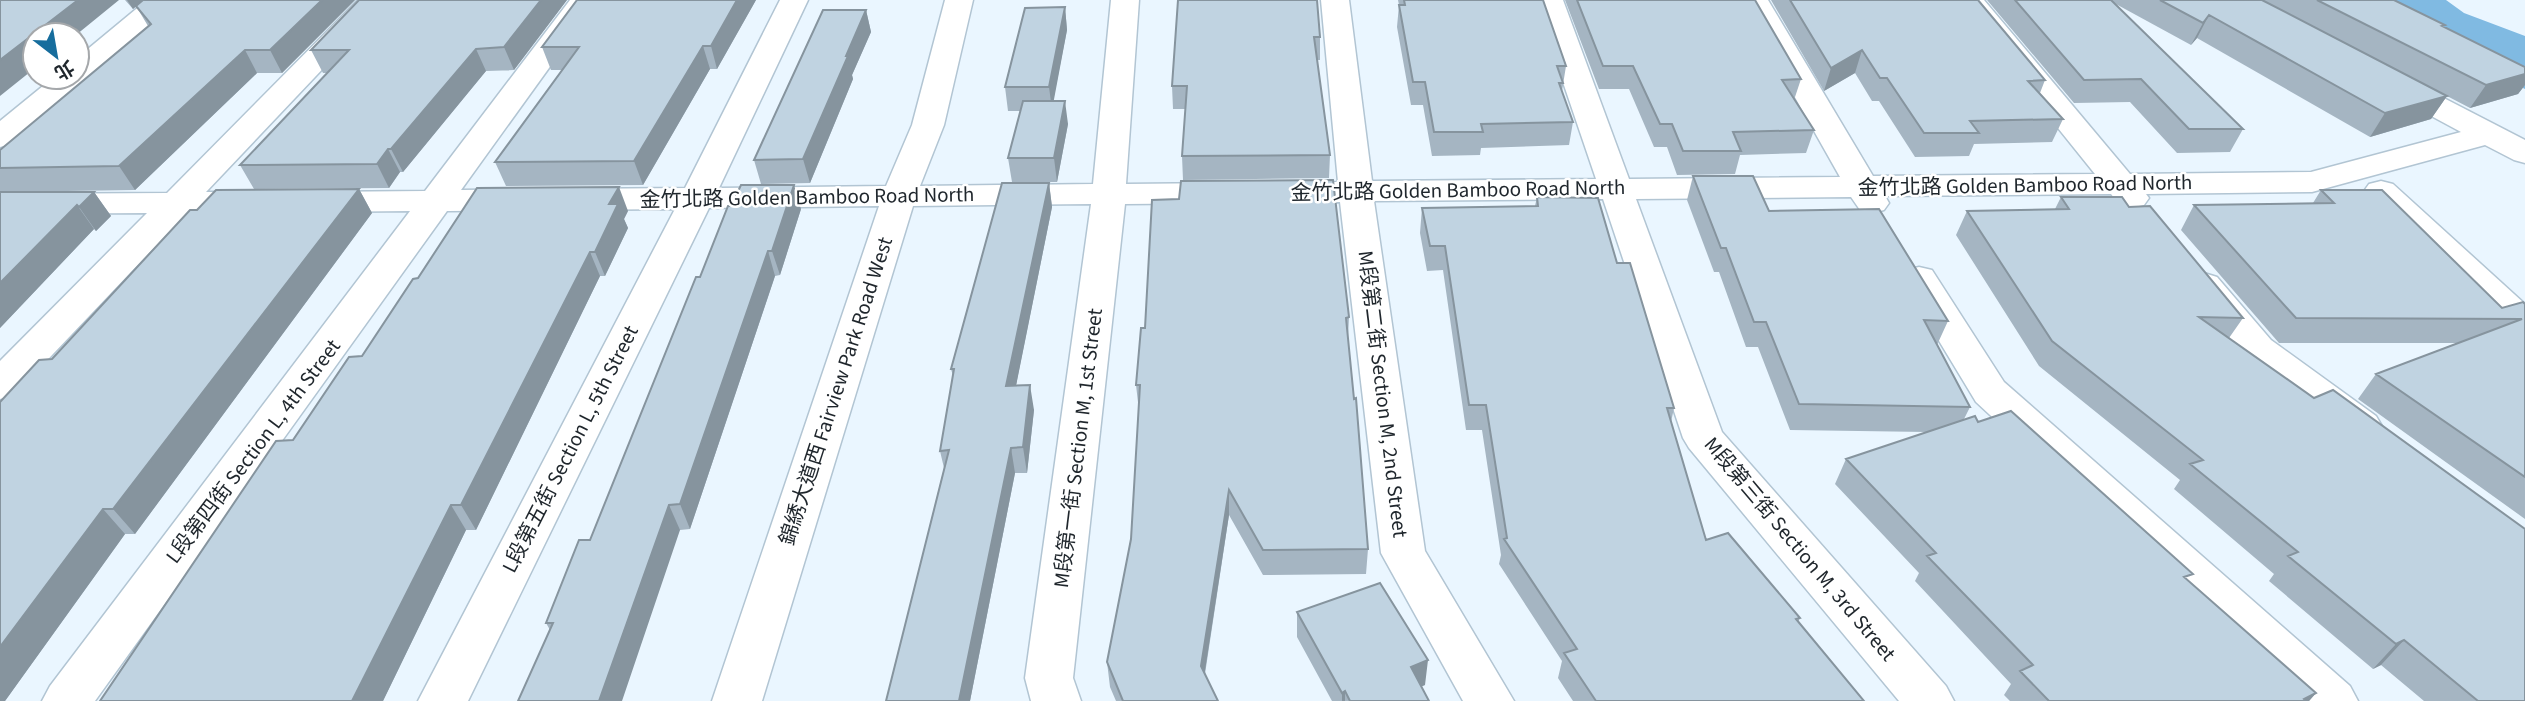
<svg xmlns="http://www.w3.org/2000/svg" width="2525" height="701" viewBox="0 0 2525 701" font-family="'Source Sans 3','Noto Sans TC',sans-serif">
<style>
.forest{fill:#80bae2}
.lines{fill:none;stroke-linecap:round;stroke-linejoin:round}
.minor-casing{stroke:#b2c5d3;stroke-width:3}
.minor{fill:#fff;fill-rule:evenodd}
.wall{fill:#a5b5c2}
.shaded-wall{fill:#86949e}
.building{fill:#c0d3e1;stroke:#86949e;stroke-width:2}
.labels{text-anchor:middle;stroke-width:5;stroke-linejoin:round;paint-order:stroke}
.street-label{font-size:21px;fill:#1f262c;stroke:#fff}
</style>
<rect width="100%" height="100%" fill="#eaf6ff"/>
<!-- forest -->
<path class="forest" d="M2341,0H2446L2464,13L2525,36V89Z"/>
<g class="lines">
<!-- minor casing -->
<g class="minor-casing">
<path id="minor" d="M147,0H178L11,144L0,147V121L54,77H77V58Z
M358,0H388L206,192H257L269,195L274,202L269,209L257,212L187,213L14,395L0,399V361L147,213L0,214V194L167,193Z
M570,0H598L461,190L685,188L780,0H808L719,188L886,186L912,125L945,0H973L944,125L920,186L1093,184L1111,0H1139L1126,184L1338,182L1321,0H1349L1372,181L1596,179L1535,0H1563L1629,179L1840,177L1740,0H1768L1873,176L2095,174L1955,0H1984L2130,174L2311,172L2461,132L2383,90L2379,84L2383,78L2394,75L2405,78L2525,140V163L2514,160L2485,145L2312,192L2146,194L2149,198L2144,205C2128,209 2121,207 2111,194L1885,196L1889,203L1884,210L1872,213L1860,210L1851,197L1636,199L1722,432L1946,686L1954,701H1899L1689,448L1683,438L1603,199L1374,201L1425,551L1514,701H1463L1381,553L1340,202L1125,204L1073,678L1081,701H1031L1025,678L1091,204L913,206L762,701H712L879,206L709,208L468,701H418L675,209L447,211L95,701H42L50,686L410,211L314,212L302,209L297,202L302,195L314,192L425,191Z
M2381,181L2393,184L2525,304V333L2512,330L2495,319L2369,198L2364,191L2369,184Z
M1919,267L1932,270L2004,382L2350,686L2358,701H2299L1976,402L1901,278L1906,270Z
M2204,273L2217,277L2271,340L2376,416L2382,426L2376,436L2362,441L2348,436L2243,358L2186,285L2191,277Z"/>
</g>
<!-- minor -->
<use href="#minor" class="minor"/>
</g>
<!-- wall -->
<path class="wall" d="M125,0H355L282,73H257L135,190L0,192V150L148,26L136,6L137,5L133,9Z
M567,0L514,70L486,71L403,172H400L389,188L254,189L240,165L328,73H323L311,50Z
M577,0H756L717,69H710L643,185L506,186L495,162L562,70H551L542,47Z
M1178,0L1320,37V60H1317L1330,155L1329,178L1183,180L1182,156L1186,109H1173L1172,86Z
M1398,0H1543L1566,66L1562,91L1573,122L1569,145L1481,148L1480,155L1432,156L1423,105H1411L1397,27L1399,5Z
M1565,0H1755L1801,79L1794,100L1814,130L1806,153L1740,155L1735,174L1677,175L1667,147H1654L1629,89H1599Z
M1771,0H1978L2045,80L2040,93L2063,119L2052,142L1974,144L1969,156L1915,157L1879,101H1872L1855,73L1824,91Z
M1987,0H2394L2445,25L2444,27L2525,67V85L2518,94L2470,108L2447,96L2431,119L2370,137L2197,38L2191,45L2114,3L2243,129L2230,152L2177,153L2130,102L2074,103Z
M1065,7L1067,30L1053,101L1068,124L1057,182H1012L1008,158L1021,111H1008L1005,87Z
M866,10L871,32L852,75L853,79L810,183L761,184L754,160Z
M1693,176L1769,211L1948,321L1937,345L1970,407L1964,419L1978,422L2188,580L2316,693L2309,701H2010L2004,695L2011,684L1915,581L1919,573L1835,484L1846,459L1927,432L1790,430L1758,347H1746L1719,272H1714L1687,200Z
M1049,183L1052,207L1016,385L1034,410L1027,473H1015L970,701H886L944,468L940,451L953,376L951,369Z
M359,189L372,213L135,534H125L5,701L52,359L197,210Z
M2321,190L2502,308L2525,304V519L2358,399L2376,374L2457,343H2279L2181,230L2194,205L2313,203Z
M0,192H94L111,216L96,231L94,229L0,328Z
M1537,197L1617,263L1674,408L1671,422L1706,540L1800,618L1798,622L1864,701H1573L1558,678L1562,661L1499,564L1501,555L1482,430H1466L1443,270L1427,271L1420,233L1422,208L1535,206Z
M2061,197L2129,207L2243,318L2229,338L2525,701H2424L2381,665L2373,669L2269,581L2274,574L2174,489L2180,480L2039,366L1956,235L1967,211L2055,209Z
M801,209L780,275L775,276L690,529L680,530L550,630L546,623L590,540L700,277Z
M628,211L624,219L628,228L605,276H600L476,530H466L383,701H100L293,440L362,356L418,278Z
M1349,317L1348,337L1368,549L1366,574L1263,575L1229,515L1205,674L1218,701H1116L1110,687L1107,662L1131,539L1139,411L1136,385L1141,328Z
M1297,612L1425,685L1421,686L1429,701H1332L1297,637Z"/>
<!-- shaded-wall -->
<path class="shaded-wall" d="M78,0H119L76,35H35V68L0,96V60Z
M127,0H144L133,9Z
M322,0H355L282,73L270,50Z
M541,0H567L514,70L504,47Z
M737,0H756L717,69L711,46Z
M1065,7L1067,30L1052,110L1049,87Z
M866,10L871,32L852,75L853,79L810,183L803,159L846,56Z
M2209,15L2197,38L2191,45L2203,23Z
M703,46L710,69L643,185L634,161Z
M476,49L486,71L403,172L391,149Z
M245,50L257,73L135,190L119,166Z
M1862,50L1855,73L1824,91L1831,68Z
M2525,74V85L2518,94L2470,108L2486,85Z
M2447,96L2431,119L2370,137L2385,113Z
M1065,101L1068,124L1057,182L1054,158Z
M388,149L400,172L389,188L377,164Z
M1049,183L1052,207L1011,411L1006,386Z
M794,185L801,209L780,275L772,251Z
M619,187L628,211L624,219L628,228L605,276L595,252L609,204Z
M359,189L372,213L135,534L113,509Z
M94,192L111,216L96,231L79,207Z
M77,205L94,229L0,328V283Z
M768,251L775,276L690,529L680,504Z
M590,252L600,276L476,530L461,505Z
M1030,385L1034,410L1027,473L1023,447Z
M1011,448L1015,473L970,701H959Z
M1229,490V515L1202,690L1201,666Z
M451,505L466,530L383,701H352Z
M669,505L680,530L622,701H599Z
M103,509L125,534L5,701H0V647Z
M2404,640L2381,665L2373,669L2396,644Z
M1428,660L1425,685L1408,692L1411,667Z
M1345,691V701H1342V693Z
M2316,693L2309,701H2302L2304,699Z"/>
<!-- building -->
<path class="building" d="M0,0H78L0,60Z
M143,0H322L270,50H245L119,166L0,168V150L151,24L136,6Z
M359,0H541L504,47L476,49L391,149H388L377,164L240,165L349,50H311Z
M577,0H737L711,46H703L634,161L495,162L579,47H542Z
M1178,0H1317L1320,37H1314L1330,155L1182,156L1187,86H1172Z
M1404,0H1543L1566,66H1557L1563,83H1559L1573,122L1481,124L1483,132H1434L1425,82H1413L1399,5H1405Z
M1577,0H1755L1801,79L1782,80L1814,130L1733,132L1741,151H1683L1672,124H1660L1633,66H1603Z
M1790,0H1978L2045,80L2028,81L2063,119L1970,121L1979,133H1924L1887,78H1880L1862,50L1831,68Z
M2015,0H2111L2243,129H2189L2141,79L2084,80Z
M2160,0H2262L2447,96L2385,113L2209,15L2203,23Z
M2317,0H2394L2445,25L2442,26L2525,67V74L2486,85Z
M1065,7L1049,87H1005L1025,8Z
M823,10H866L846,56H848L803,159L754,160Z
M1023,101H1065L1054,158H1008Z
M1693,176H1753L1769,211L1879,209L1948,321L1924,320L1970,407L1799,404L1766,322H1754L1726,248H1721Z
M1333,180L1349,317L1346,318L1354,399L1356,398L1368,549L1263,550L1229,490L1201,666L1218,701H1123L1107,662L1131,539L1140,385H1136L1141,328H1145L1152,200L1179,199L1181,181Z
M1002,183H1049L1006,386L1030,385L1023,447L1011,448L959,701H886L949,450L940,451L954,369H951Z
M741,185H794L772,251H768L680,504L669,505L599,701H518L553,623H546L579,540H590L696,277H700L728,206H731Z
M619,187L609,204H618L595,252H590L461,505H451L352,701H100L276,441L293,440L349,357L362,356L413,279L418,278L477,188Z
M359,189L113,509H103L0,647V402L39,360L52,359L190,210H197L216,190Z
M2321,190H2382L2502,308L2523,302L2525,304V477L2376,374L2522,319L2296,318L2194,205L2334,203Z
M0,192H94L79,207L77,205L0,283Z
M1537,197L1598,198L1617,263H1630L1674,408H1667L1706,540L1728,533L1800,618L1796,619L1864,701H1596L1564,653L1577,649L1504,539L1507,538L1486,405H1469L1445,246H1430L1422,208L1538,206Z
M2061,197H2122L2129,207L2150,206L2243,318L2199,317L2314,398L2333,390L2525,529V701H2478L2404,640L2396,644L2288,556L2298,552L2190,464L2203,460L2052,341L1967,211L2069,209Z
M2011,411L2193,574L2184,577L2316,693L2304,699L2306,701H2049L2020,671L2033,665L1927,556L1936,553L1846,459L1975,416L1978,422Z
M1380,583L1428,660L1411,667L1429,701H1350L1345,691L1342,693L1297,612Z"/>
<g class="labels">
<!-- street labels -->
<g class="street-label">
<text transform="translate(2025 185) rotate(-1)" y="7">金竹北路 Golden Bamboo Road North</text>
<text transform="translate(1458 190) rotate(-1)" y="7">金竹北路 Golden Bamboo Road North</text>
<text transform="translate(807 197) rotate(-1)" y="7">金竹北路 Golden Bamboo Road North</text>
<text transform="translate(836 391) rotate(-72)" y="7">錦綉大道西 Fairview Park Road West</text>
<text transform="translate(1383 394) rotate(83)" y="7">M段第二街 Section M, 2nd Street</text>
<text transform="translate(1078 448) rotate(-83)" y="7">M段第一街 Section M, 1st Street</text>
<text transform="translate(570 449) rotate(-63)" y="7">L段第五街 Section L, 5th Street</text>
<text transform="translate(253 451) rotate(-53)" y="7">L段第四街 Section L, 4th Street</text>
<text transform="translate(1800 549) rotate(50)" y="7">M段第三街 Section M, 3rd Street</text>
</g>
</g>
<!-- north arrow -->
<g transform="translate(56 56) rotate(149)"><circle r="33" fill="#ffffff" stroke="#a5a8ab" stroke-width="2"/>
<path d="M0-5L12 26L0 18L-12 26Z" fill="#166d9d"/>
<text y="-10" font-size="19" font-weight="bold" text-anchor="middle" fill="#1f262c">北</text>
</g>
</svg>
